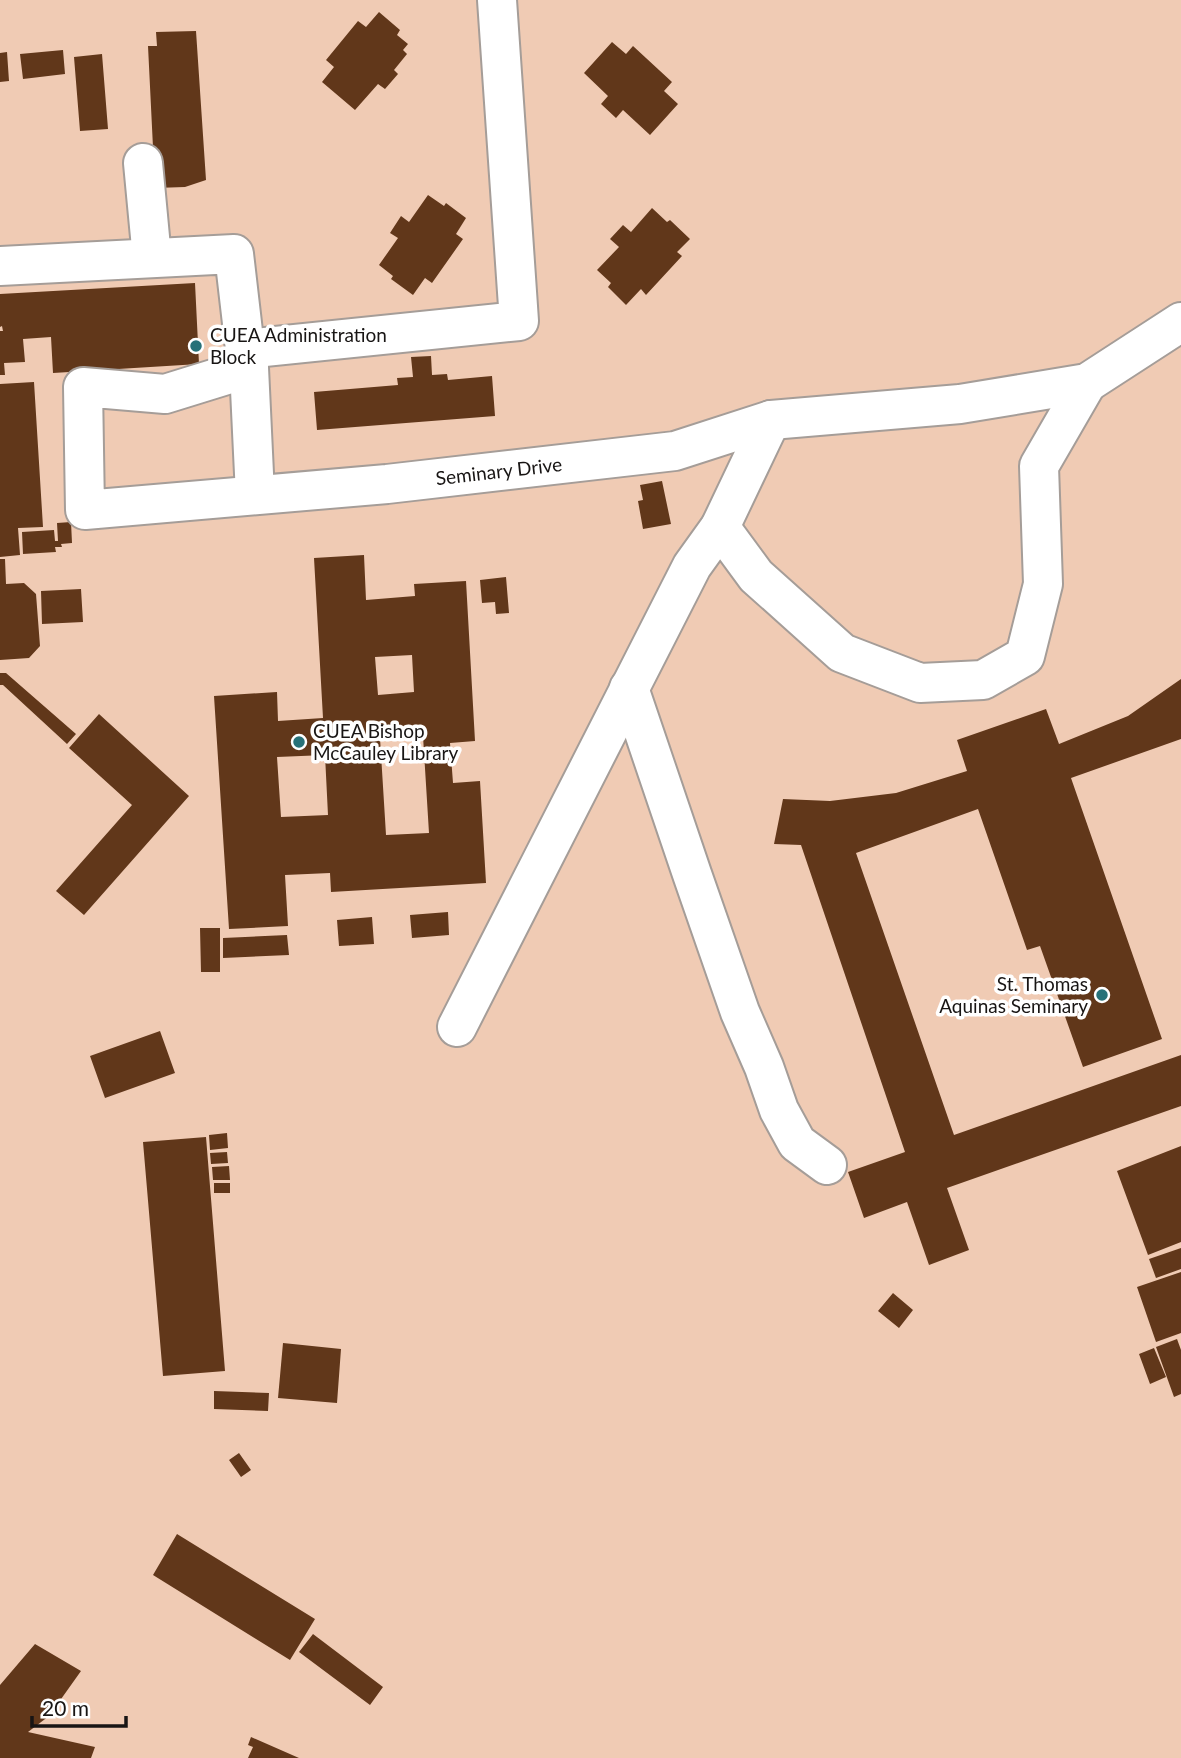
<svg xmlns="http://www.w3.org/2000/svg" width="1181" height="1758" viewBox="0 0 1181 1758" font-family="Lato,sans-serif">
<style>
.green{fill:#f0cbb4}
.building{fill:#61371a;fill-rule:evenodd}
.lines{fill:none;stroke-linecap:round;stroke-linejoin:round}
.minor-casing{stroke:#a59d98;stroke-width:42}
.minor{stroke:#fff;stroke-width:38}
.poi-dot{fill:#277178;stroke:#fff;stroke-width:2.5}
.labels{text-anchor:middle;stroke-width:7;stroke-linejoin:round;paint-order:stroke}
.poi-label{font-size:19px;fill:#181514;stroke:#fff;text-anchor:start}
.street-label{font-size:19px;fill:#181514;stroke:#fff}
</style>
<rect width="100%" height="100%" fill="#f8f0eb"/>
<!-- green -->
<path class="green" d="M0,0H1181V1758H0Z"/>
<!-- building -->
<path class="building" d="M379,12L400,30L397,35L408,44L403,50L407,54L394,70L398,74L385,89L378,84L355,110L322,82L334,67L326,60L358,21L366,27Z
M196,31L206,180L185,187L155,188L148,46H157L156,32Z
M612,42L626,54L633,46L672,82L664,91L678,104L650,135L623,110L616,118L601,104L608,96L584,73Z
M63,50L65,74L23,79L20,54Z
M7,52L9,81L0,82V53Z
M102,54L108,129L80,131L74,57Z
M428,195L444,206L446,203L466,218L456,234L463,239L432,283L425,278L413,295L391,279L393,276L379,265L398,238L390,233L401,216L409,222Z
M652,208L667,222L670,220L690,239L677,252L682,256L646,295L641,289L626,305L608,287L611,283L597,270L619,247L610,239L623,225L631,232Z
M195,283L199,364L53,373L51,337L23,339L25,362L4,363L5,375H0V331H3L2,326L0,327V294Z
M431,356L432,375L447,374L448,380L492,376L495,416L317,430L314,392L398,385L397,378L413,377L411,357Z
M34,382L43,527L18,528L20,555L0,557V384Z
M662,481L671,524L643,529L638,501L643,500L640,485Z
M71,522L72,543L61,544L62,547H55L56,552L23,554L22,532L54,530L55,541H58L57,523Z
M364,555L366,600L415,596L414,584L466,581L475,741L450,743L453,783L480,781L486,883L331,892L330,873L285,875L288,926L229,929L214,696L277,692L278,721L323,718L314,558ZM412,655L414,692L378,695L375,657ZM423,736L429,833L386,835L380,738ZM325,755L328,815L281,817L277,757Z
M0,559H5L6,584L24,583L36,594L40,646L29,658L0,660Z
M506,577L509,613L496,614L495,602L482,603L480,580Z
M81,589L83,622L42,624L41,591Z
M0,673H6L76,734L67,744L3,685H0Z
M1181,679V739L1071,778L1162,1039L1083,1067L1040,946L1027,950L978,809L856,853L954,1135L1181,1055V1106L947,1188L969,1250L929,1265L907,1202L864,1218L848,1172L905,1152L801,845L774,844L783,799L830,801L896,793L967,771L957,740L1046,709L1059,744L1128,716Z
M99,714L189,796L84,915L56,891L132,805L69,748Z
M448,912L449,935L412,938L410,915Z
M372,917L374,944L339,946L337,920Z
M200,928H220V972H201Z
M287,935L289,955L223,958V938Z
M160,1031L175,1073L105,1098L90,1056Z
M227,1133L228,1148L210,1150L209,1135Z
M206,1137L225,1371L163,1376L143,1142Z
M1181,1146V1242L1148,1255L1117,1171Z
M227,1152L228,1163L211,1164L210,1153Z
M229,1166L230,1180H213L212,1167Z
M214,1183H230V1193H214Z
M1181,1248V1269L1156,1278L1149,1259Z
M1181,1272V1333L1156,1342L1137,1287Z
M893,1293L913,1310L899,1328L878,1311Z
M1177,1339L1181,1350V1394L1174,1397L1156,1347Z
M283,1343L341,1349L337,1403L278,1398Z
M1154,1348L1166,1377L1150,1384L1139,1354Z
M214,1391L269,1393L268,1411L214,1409Z
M239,1453L251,1470L241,1477L229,1460Z
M177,1534L315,1619L290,1660L153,1575Z
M313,1634L383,1687L370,1705L299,1652Z
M35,1644L81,1671L49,1716L28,1732L95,1747L91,1758H0V1685Z
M251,1737L299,1758H248L253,1747L248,1745Z"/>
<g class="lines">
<!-- minor casing -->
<g class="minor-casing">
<g id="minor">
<path d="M143,163L152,258"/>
<path d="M0,266L234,254L245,349L249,368L255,495"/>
<path d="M245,349L519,321L497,0"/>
<path id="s1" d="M249,368L165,394L83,387L85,510L387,484L675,451L771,420L960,404L1087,383L1181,322"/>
<path d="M720,527L756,576L842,653L920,683L983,680L1025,656L1043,584L1039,466L1087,383"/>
<path d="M629,688L692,874L740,1012L764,1067L779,1110L797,1143L827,1165"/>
<path d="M457,1027L692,566L720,527L771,420"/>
</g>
</g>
<!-- minor -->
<use href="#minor" class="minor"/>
</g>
<!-- markers -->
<g class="poi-dot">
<circle cx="196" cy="346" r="7"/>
<circle cx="299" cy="742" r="7"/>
<circle cx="1102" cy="995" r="7"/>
</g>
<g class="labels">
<!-- poi labels -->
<g class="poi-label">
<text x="210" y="342">CUEA Administration<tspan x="210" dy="22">Block</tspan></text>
<text x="313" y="738">CUEA Bishop<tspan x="313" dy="22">McCauley Library</tspan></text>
<text x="1088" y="991" text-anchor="end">St. Thomas<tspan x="1088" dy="22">Aquinas Seminary</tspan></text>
</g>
<!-- street labels -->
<g class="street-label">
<text dy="7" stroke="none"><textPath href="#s1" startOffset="709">Seminary Drive</textPath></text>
</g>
</g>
<!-- scale -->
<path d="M32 1716v10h94v-10" fill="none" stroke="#181514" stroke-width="3.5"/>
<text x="42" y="1716" font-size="21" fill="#181514" stroke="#ffffff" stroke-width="5" paint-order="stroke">20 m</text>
</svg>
